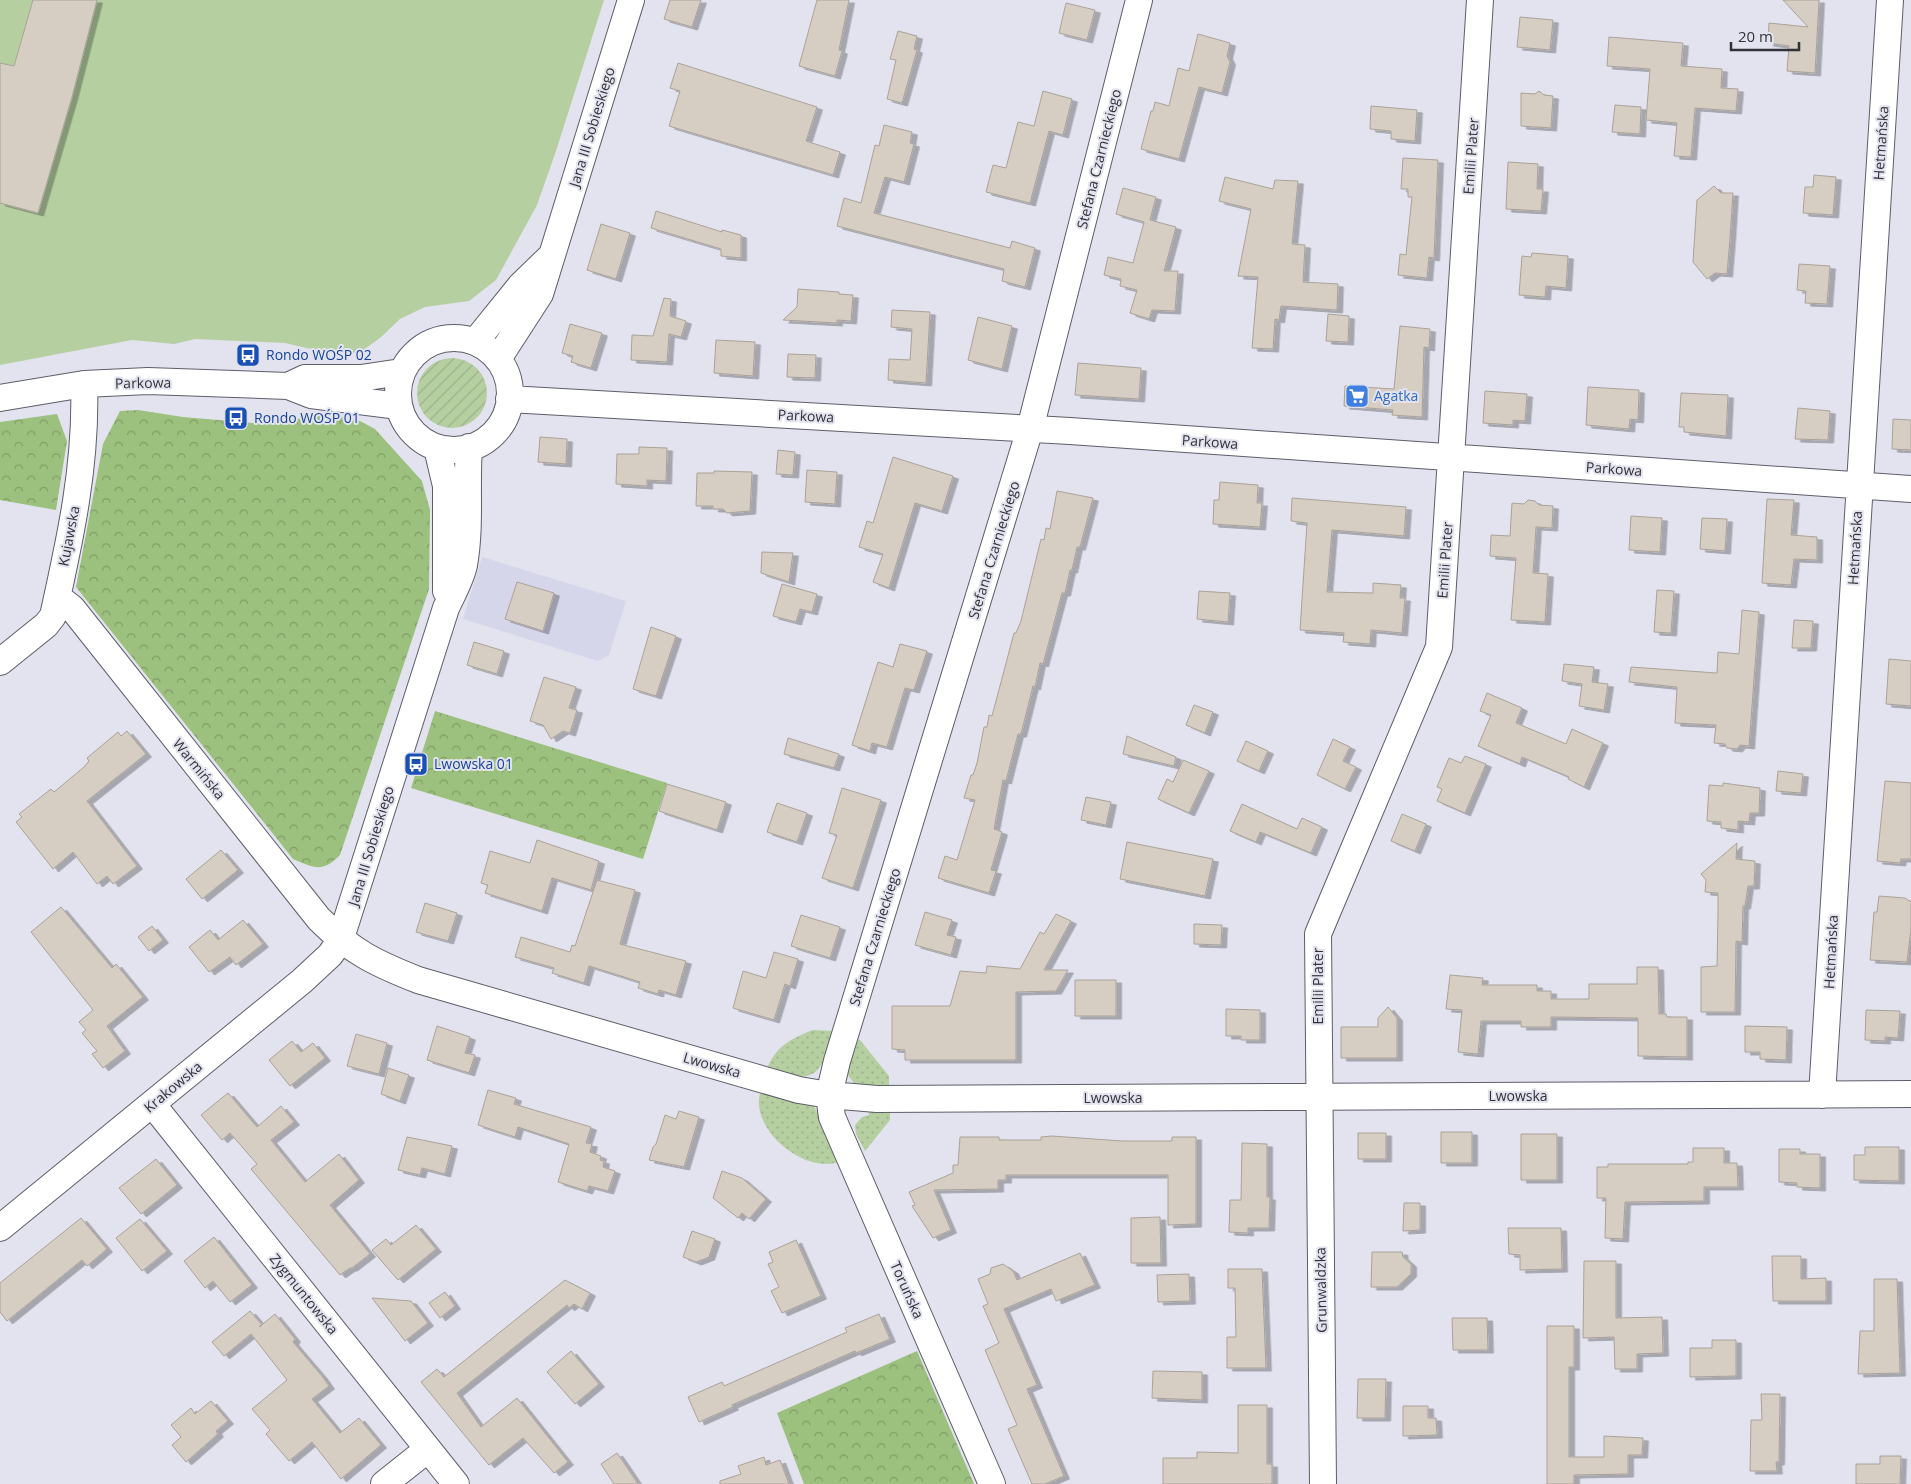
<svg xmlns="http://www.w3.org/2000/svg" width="1911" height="1484" viewBox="0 0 1911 1484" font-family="'Open Sans',sans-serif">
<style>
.built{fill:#d5d6ea}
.grass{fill:url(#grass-dots)}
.forest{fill:url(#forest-crowns)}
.park{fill:#b5cfa1}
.garden{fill:url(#garden-furrows)}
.building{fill:#d6cdc3;stroke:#aaa298;filter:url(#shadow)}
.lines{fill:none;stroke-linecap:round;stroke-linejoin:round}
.minor-casing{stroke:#5d5e68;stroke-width:28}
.minor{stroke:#fff;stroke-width:26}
.labels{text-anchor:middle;stroke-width:4;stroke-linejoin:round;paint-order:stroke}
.street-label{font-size:14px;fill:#323237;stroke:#e2e3ef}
.transit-label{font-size:14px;fill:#164399;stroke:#e2e3ef;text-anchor:start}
.shop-label{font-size:14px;fill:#366cbe;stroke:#e2e3ef;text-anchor:start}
</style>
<defs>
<pattern id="grass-dots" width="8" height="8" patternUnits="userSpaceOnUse" patternTransform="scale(1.25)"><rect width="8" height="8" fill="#b5cfa1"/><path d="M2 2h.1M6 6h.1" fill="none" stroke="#9cb28b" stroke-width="1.8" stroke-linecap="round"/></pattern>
<pattern id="forest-crowns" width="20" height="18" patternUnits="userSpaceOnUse" patternTransform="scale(1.25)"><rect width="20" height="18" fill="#9cc07d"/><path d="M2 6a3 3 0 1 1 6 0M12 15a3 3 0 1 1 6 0" fill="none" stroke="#809d67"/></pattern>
<pattern id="garden-furrows" width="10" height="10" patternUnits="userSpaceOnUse" patternTransform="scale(1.25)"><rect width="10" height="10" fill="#b5cfa1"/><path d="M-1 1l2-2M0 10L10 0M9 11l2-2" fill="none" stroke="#9cb28b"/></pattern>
<filter id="shadow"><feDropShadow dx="5.5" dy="3" stdDeviation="0" flood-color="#0004"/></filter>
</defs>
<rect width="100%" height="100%" fill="#e2e3ef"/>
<!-- built -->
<path class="built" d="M482,557L626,601L609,655L598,661L463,619Z"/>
<!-- grass -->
<path class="grass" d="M813,1030L835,1031C819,1078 816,1084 767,1070C774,1047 792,1038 813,1030Z
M854,1038L860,1040L889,1076V1087L856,1086L846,1072Z
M761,1090L814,1106L841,1161C805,1176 747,1128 761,1090Z
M890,1107V1120L865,1151L856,1134L855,1125L862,1117L869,1115L868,1109Z"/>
<!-- forest -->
<path class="forest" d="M138,410L183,417L265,424L328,414L360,421L375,429L422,481L430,510L429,589L340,855C323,873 314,868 293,859L76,587L103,444L120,411Z
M57,414L67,441L56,510L0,500V422Z
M435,711L667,783L643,859L411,788Z
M917,1351L974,1484H804L777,1413Z"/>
<!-- park -->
<path class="park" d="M0,0H604L556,151L537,205L496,280L469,301L425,307L400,319L380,338L359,353L315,350L285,343L195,339L174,344L132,340L0,365Z"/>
<!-- garden -->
<path class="garden" d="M417 393a35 35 0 1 1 70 0a35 35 0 1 1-70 0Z"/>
<!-- building -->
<path class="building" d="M33,0H97L72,97L38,213L0,203V63L14,66Z
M670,0H701L692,27L664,19Z
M817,0H849L839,50L842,51L835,76L799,66Z
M1783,0H1819L1815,73L1787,71L1789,46L1768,43L1769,23L1808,27Z
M1066,3L1095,10L1087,40L1059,33Z
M1520,17L1553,20L1550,50L1517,47Z
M898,31L917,36L914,49L917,50L902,103L887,99L896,60L890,59Z
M1198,34L1230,43L1227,56L1230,62L1222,93L1199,87L1179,159L1141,149L1151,111H1153L1155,102L1169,106L1178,68L1189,71Z
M1609,37L1683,43L1681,66L1722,69L1721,88L1738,89L1736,111L1695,108L1691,157L1674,156L1677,123L1646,120L1650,69L1607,66Z
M678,63L817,107L806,141L840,152L833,175L669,126L680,91L670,88Z
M1043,91L1072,99L1063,135L1049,131L1030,203L986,192L993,165L1006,168L1018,122L1034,126Z
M1539,91L1544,95L1553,96L1551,128L1521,126V93L1535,94Z
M1615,105L1641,107L1640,134L1612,132Z
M1371,106L1417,110L1415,141L1391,139V131L1370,129Z
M884,125L912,132L910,143L914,144L904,182L885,177L874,213L1010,248L1012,241L1035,248L1025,287L1002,281L1004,269L837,226L844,198L861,203L875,145L879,146Z
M1403,158L1438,160L1434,258L1429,257L1427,278L1398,275L1400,254L1406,255L1412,197H1408V189H1401Z
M1508,162L1538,164L1537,189H1543L1541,211L1506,209Z
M1814,175L1836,177L1833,215L1803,213L1805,187H1813Z
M1225,177L1273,189L1275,180L1298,181L1292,244L1305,245L1303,282L1338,284L1337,310L1281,306L1279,320L1275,319L1273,349L1252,348L1258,277L1238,276L1251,209L1219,201Z
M1714,186L1721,193H1733L1730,238L1727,274L1715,273L1707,279L1693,262L1697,200Z
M1123,188L1156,197L1150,220L1176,227L1164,271H1178L1175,311L1152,310L1149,319L1130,313L1137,290L1120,286L1121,279L1104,275L1108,257L1133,263L1144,222L1116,214Z
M656,211L722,232V230L741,235V258L721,256V249L651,228Z
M601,224L630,233L616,279L587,270Z
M1532,253L1568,256L1566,288L1546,286L1545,297L1519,295L1522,256L1531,257Z
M1799,264L1830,266L1827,304L1805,303L1806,291L1797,290Z
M798,289L839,292V294L853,295L851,321L837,320V323L783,320L797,307Z
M664,298L671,299L670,316L686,321L681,337L669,334L667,362L631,360L632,335L653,336Z
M892,310L930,312L926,383L888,380L889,359L910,360L912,329L891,327Z
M1328,314L1349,316L1348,342L1326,341Z
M978,317L1012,326L1002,369L968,360Z
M570,324L602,333L591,368L571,362L573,356L562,353Z
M1400,326L1430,329L1429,348L1424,347L1422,417L1392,415L1393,410L1344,406L1345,386L1394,389Z
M716,340L755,342L753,376L714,373Z
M788,354L816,355L815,378L787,377Z
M1078,363L1141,368L1139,399L1075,395Z
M1588,387L1639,390L1638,420L1630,419L1629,429L1586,425Z
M1485,391L1527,394L1525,421L1513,420V425L1483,423Z
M1681,393L1728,395L1726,436L1684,432V427H1679Z
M1798,408L1830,411L1828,440L1795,439Z
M1893,419L1911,420V450L1892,449Z
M540,437L567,439L566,464L538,462Z
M639,447L667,448L666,481L647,480V486L616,484L617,454H639Z
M778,450L795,452L793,475L776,474Z
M893,457L953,476L942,511L915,503L889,588L873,582L883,554L859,547L867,521L873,523Z
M807,470L837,472L835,504L805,502Z
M714,471L752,472L750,511L727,513L723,509H713V506H696L697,473H714Z
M1220,482L1258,485L1257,503H1262L1260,527L1213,524L1214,500H1219Z
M1057,491L1093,498L1080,547H1077L1072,570H1070L1065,593H1062L1043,664L1040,663L1035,687L1033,686L1021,734H1018L1006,781L1003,780L994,829L1002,832L991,870L996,871L989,893L938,878L945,856L957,860L975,800L964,798L971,775H973L977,763L984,727H987L989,715L992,716L1014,633H1016L1021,621L1041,539L1044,540L1046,528L1050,529Z
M1292,498L1406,507L1404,536L1332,530L1327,592L1373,593V583L1401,585L1400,598H1405L1402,633L1371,630L1370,644L1343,642L1344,633L1300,630L1307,523L1291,521Z
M1767,499L1794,500L1791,535L1817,537V560L1794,559L1791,585L1762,583Z
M1528,500L1535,501L1539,505L1553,506L1552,528L1536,527L1533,573L1548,574L1545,622L1511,620L1516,558L1490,556L1491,535L1510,536L1512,503L1524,504Z
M1631,516L1662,518L1660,552L1629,550Z
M1702,518L1727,519L1725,551L1700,549Z
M762,552L793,553L789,582L761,573Z
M517,582L554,593L543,631L505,619Z
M782,584L817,594L812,612L800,609L796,622L773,616Z
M1657,590L1674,591L1671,633L1654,632Z
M1199,591L1230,593L1228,622L1197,619Z
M1742,610L1759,612L1749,746L1740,745L1737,749L1727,748L1725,744L1714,743L1716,725L1675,723L1677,687L1629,682L1631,667L1717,673L1718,652L1739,654Z
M1794,620L1813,621L1811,648H1792Z
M651,627L676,636L656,696L633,689Z
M474,642L504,651L497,674L467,665Z
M900,644L927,651L914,690L905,688L887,747L872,743L870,751L852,745L878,662L893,667Z
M1889,659L1911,661V706L1886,704Z
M1564,664L1594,667L1592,682L1608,684L1604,710L1579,706L1582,684L1562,681Z
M544,677L576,687L569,708L577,710L570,733L563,731L551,739L543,725L530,721Z
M1487,693L1522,708L1516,723L1566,744L1572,729L1603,743L1584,787L1568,779L1569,777L1522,757L1520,764L1478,746L1491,715L1480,711Z
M1194,705L1213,712L1205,733L1186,725Z
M127,731L146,754L87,801L137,866L113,884L107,876L97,884L73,852L53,869L16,822L22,817L19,814L51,789L54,792L84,767L89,761L87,758L118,732L121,736Z
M1127,736L1176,757L1174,766L1123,754Z
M788,738L839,754L834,768L784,754Z
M1333,739L1350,747L1343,761L1356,767L1345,789L1317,775Z
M1246,741L1268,751L1259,771L1237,761Z
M1465,756L1486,764L1465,813L1437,801L1442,789L1437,787L1449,758L1461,763Z
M1183,760L1209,771L1189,813L1158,799L1167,779L1173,782Z
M1778,771L1803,774L1801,793L1776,791Z
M1885,781L1911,783V859H1901L1900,863L1877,861Z
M1723,783L1760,788L1759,813H1750L1749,822L1738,821V830L1721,828V822L1707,821L1709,785L1723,786Z
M667,784L726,802L717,830L659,811Z
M842,788L881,800L853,888L822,878L837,835L829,833Z
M1086,797L1111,802L1106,825L1081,820Z
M777,803L807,813L797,842L767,832Z
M1242,804L1297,829L1302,818L1322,827L1311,853L1260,832L1256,842L1230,831Z
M1402,814L1426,824L1415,851L1391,841Z
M537,840L599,861L591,890L552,878L542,911L485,893L488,885L481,883L490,851L530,863Z
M1127,842L1213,859L1205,896L1120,879Z
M1737,843L1736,859L1755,861L1754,886H1748L1745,906H1743L1742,942L1736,941L1735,1012H1701V967L1717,966L1718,914V893L1705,892L1706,880L1701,874Z
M221,850L238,870L202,899L186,879Z
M597,880L635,890L620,944L686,961L676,995L659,990L658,994L638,988L640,982L589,966L584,983L552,973L554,968L515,957L521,937L570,952L572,945L575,946Z
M1879,896L1905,898L1911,902V929L1907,962L1870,960L1874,912H1877Z
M425,903L457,913L448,941L416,932Z
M61,907L112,968L116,964L143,997L107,1026L125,1051L103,1068L92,1054L97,1051L82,1033L86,1030L79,1022L93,1010L31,932Z
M925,912L952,920L947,935L956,937L951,955L915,945Z
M1056,914L1071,921L1044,970H1068L1056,991L1016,992V1060H905V1050L892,1049V1006H950L960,971L986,973L987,966L1020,969L1040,932L1044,934Z
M801,915L840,927L830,958L791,946Z
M243,920L263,944L236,965L230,957L209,972L189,947L210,930L218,940Z
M1194,924L1222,925L1221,945L1194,944Z
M152,926L163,940L149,951L138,937Z
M774,952L798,959L790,986L785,984L774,1020L733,1008L743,971L766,978Z
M1637,967H1658L1659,1014H1666L1667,1017H1687V1057L1638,1056V1018L1551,1017V1027H1521V1021H1481L1478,1054L1458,1052L1462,1010L1446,1009L1450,975L1483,978L1482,985H1537V991H1551V999H1589V984H1637Z
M1075,980H1116V1016H1075Z
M1388,1007L1397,1018V1058H1341V1027H1378V1018Z
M1226,1009L1260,1010V1040H1241V1036H1226Z
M1866,1010L1900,1011L1898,1038L1885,1037V1041L1865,1040Z
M437,1026L470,1037L465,1053L475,1055L469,1073L427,1060Z
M1745,1026L1787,1027L1786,1060L1760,1059V1052H1745Z
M356,1034L387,1043L379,1074L347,1066Z
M292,1041L301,1052L313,1043L325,1058L290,1086L269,1060Z
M388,1068L409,1075L400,1101L381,1094Z
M488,1090L516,1098L514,1104L591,1127L586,1143L592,1144L590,1152L601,1156L600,1160L604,1161L603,1167L615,1171L608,1191L589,1186L587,1191L558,1182L569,1144L518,1127L515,1137L478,1125Z
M228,1093L257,1127L281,1106L294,1122L271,1140L305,1182L339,1154L359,1180L330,1205L370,1254L352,1268H350L340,1275L251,1169L257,1164L230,1133L222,1140L201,1115Z
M679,1111L699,1117L684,1167L649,1160L653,1147L656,1144L665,1115L676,1119Z
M1441,1132H1472V1163H1441Z
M1358,1133H1386V1159H1358Z
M1521,1134H1557V1180H1521Z
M1052,1136L1122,1141H1172V1137H1196V1224L1168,1225V1175H1006V1180H998V1189L934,1190L951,1230L933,1238L912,1206L915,1205L909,1192L953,1173V1165H958L960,1137H999V1140H1041V1137Z
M407,1137L452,1146L445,1174L422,1168L420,1175L398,1170Z
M1242,1143L1267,1144V1197H1270L1269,1228H1248V1233L1229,1232L1230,1200H1241Z
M1865,1147H1899V1181L1854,1180V1155H1865Z
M1693,1148H1724V1163H1737L1738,1187H1704V1201L1625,1202L1623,1239L1605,1238L1606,1198H1597V1167H1608V1164H1688V1162H1693Z
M1779,1149H1800V1154H1820V1188L1797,1187V1183L1779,1182Z
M156,1159L177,1185L141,1214L119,1188Z
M722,1171L742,1178L766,1199L749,1219L742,1213L738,1218L713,1198Z
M1404,1203H1420V1230L1403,1231Z
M1160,1217L1161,1263H1131V1218Z
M81,1218L107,1249L87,1266L82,1260L7,1321L0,1312V1283Z
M140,1219L167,1251L142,1271L116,1238Z
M416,1225L436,1249L398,1280L372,1250L386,1239L391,1245Z
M1508,1228H1561L1562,1269L1520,1270V1255L1509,1254Z
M692,1231L715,1239L709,1257L696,1262L683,1257Z
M214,1237L252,1285L230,1302L213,1281L205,1288L184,1261Z
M796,1240L821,1296L782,1313L771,1291L779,1287L768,1264L773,1262L769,1252Z
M1372,1252H1402L1403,1257L1411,1264V1274L1397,1287H1371Z
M1080,1253L1095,1285L1056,1301L1051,1289L1004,1309L1037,1385L1027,1389L1064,1476L1045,1484H1032L1008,1429L1017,1425L985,1350L999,1343L983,1306L988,1304L978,1279L990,1274L991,1268L1003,1264L1013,1271L1017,1280Z
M1772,1256H1801V1279L1826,1278V1301H1773Z
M1584,1261H1616V1318L1662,1317L1663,1353L1637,1354V1369H1615L1614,1337L1583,1338Z
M1228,1269H1262L1266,1368H1227V1337H1236L1235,1288H1228Z
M1189,1274L1190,1301L1158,1302L1157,1275Z
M1874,1279H1897L1900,1373L1858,1374L1860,1331H1874Z
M565,1280L590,1293L582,1309L574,1304L569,1308L567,1305L457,1393L481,1427L517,1398L568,1462L554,1473L523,1438L489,1465L421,1382L437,1369L444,1377Z
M445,1292L455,1306L440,1318L429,1303Z
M372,1298L411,1301L428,1323L405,1341Z
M250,1311L262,1325L259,1327L275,1314L295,1339L293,1342L322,1376L329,1386L312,1399L340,1433L359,1418L381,1445L341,1479L312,1442L289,1461L266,1434L270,1430L252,1409L287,1380L251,1334L224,1356L212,1342Z
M879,1314L890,1339L856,1353L855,1351L732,1405L733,1407L699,1422L688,1397L722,1382L724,1386L847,1332L845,1328Z
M1452,1318H1487L1488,1350H1453Z
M1547,1326H1574V1367H1569V1457H1604V1436L1643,1438L1642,1455H1628V1474L1574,1475V1484H1547Z
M1712,1340H1736V1376L1690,1377V1348H1712Z
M571,1351L599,1384L575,1404L547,1372Z
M1153,1371L1202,1372V1400L1152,1398Z
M1358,1379H1386L1385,1418H1357Z
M1761,1394H1780L1779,1462H1776L1777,1471H1750L1751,1420H1762Z
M211,1401L228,1421L216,1431L218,1434L186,1462L172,1445L181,1437L171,1425L191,1408L195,1414Z
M1238,1405H1267V1464H1272V1484H1163V1458H1197V1452L1238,1453Z
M1403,1406H1428V1418H1436L1437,1435L1403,1436Z
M617,1453L624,1463L638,1484H614L601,1464Z
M1880,1456H1901L1900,1484H1856V1464H1880Z
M764,1457L766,1465L780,1460L789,1484H720V1481L741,1474L738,1466Z"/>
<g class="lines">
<!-- minor casing -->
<g class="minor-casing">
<path id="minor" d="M398 394a56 56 0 1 1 112 0a56 56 0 1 1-112 0Z
M475,342L521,285L551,256
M498,359L540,294L631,0
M288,386L305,378H361L401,372
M0,398L84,384L148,381L288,386L311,395L399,406
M509,399L1070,431L1911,489
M437,448L446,486V591
M57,600L63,601L72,608L319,919C352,952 375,963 418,980L799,1090L829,1095L877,1099L1911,1094
M0,662L46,625L53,616C70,540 87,463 84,384
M1822,1095L1890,0
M153,1105L456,1484
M0,1228L302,981L330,955L340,941L446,608C452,595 461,579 464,565C471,526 466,486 469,447
M384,1484L428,1449
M992,1484L832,1117L829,1095L837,1061L1030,429L1139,0
M1323,1484L1318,934L1439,647L1480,0"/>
</g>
<!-- minor -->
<use href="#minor" class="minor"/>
</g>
<!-- icons -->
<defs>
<g id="bus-square" transform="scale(1.25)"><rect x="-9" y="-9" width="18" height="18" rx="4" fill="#1a4fb4" stroke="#e2e3ef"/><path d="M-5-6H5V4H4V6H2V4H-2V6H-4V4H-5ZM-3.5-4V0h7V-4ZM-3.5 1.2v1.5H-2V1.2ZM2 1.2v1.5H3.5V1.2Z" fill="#fff"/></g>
<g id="supermarket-square" transform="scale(1.25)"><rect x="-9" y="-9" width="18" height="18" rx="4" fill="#3f7fe0" stroke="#e2e3ef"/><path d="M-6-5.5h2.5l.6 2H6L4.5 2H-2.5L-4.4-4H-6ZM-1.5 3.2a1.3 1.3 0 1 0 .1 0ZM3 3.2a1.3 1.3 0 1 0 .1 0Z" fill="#fff"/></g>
</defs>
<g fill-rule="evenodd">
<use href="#bus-square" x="248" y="355"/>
<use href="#supermarket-square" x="1357" y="396"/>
<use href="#bus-square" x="236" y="418"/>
<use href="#bus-square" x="416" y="764"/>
</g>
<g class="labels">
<!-- street labels -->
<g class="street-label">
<text transform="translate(592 127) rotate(-73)" y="5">Jana III Sobieskiego</text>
<text transform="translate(1881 143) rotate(-86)" y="5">Hetmańska</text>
<text transform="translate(1471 156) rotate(-86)" y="5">Emilii Plater</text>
<text transform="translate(1099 159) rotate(-76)" y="5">Stefana Czarnieckiego</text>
<text transform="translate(143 383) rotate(-1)" y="5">Parkowa</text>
<text transform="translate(806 416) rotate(3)" y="5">Parkowa</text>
<text transform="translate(1210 442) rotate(4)" y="5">Parkowa</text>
<text transform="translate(1614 469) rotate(4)" y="5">Parkowa</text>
<text transform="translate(69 536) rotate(-79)" y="5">Kujawska</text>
<text transform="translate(1855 548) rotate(-87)" y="5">Hetmańska</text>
<text transform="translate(994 550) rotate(-73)" y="5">Stefana Czarnieckiego</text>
<text transform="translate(1445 560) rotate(-86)" y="5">Emilii Plater</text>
<text transform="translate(199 769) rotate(51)" y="5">Warmińska</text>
<text transform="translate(371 846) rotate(-73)" y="5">Jana III Sobieskiego</text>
<text transform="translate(875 937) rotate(-73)" y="5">Stefana Czarnieckiego</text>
<text transform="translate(1831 952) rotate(-87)" y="5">Hetmańska</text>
<text transform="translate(1318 986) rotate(-90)" y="5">Emilii Plater</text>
<text transform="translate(712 1065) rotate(16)" y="5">Lwowska</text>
<text transform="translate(173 1087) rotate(-40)" y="5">Krakowska</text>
<text x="1518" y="1101">Lwowska</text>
<text x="1113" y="1103">Lwowska</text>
<text transform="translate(907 1290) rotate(66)" y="5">Toruńska</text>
<text transform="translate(1321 1290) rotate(-91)" y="5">Grunwaldzka</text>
<text transform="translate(304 1294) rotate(51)" y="5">Zygmuntowska</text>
</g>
<!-- transit labels -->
<g class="transit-label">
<text x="266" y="360">Rondo WOŚP 02</text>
<text x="254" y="423">Rondo WOŚP 01</text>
<text x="434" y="769">Lwowska 01</text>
</g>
<!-- shop labels -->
<g class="shop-label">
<text x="1374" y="401">Agatka</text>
</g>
</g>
<!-- scale -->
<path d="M1731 42v8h68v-8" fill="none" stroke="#323237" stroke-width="2.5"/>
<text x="1738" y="42" font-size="15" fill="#323237" stroke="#e2e3ef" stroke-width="4" paint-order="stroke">20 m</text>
</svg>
